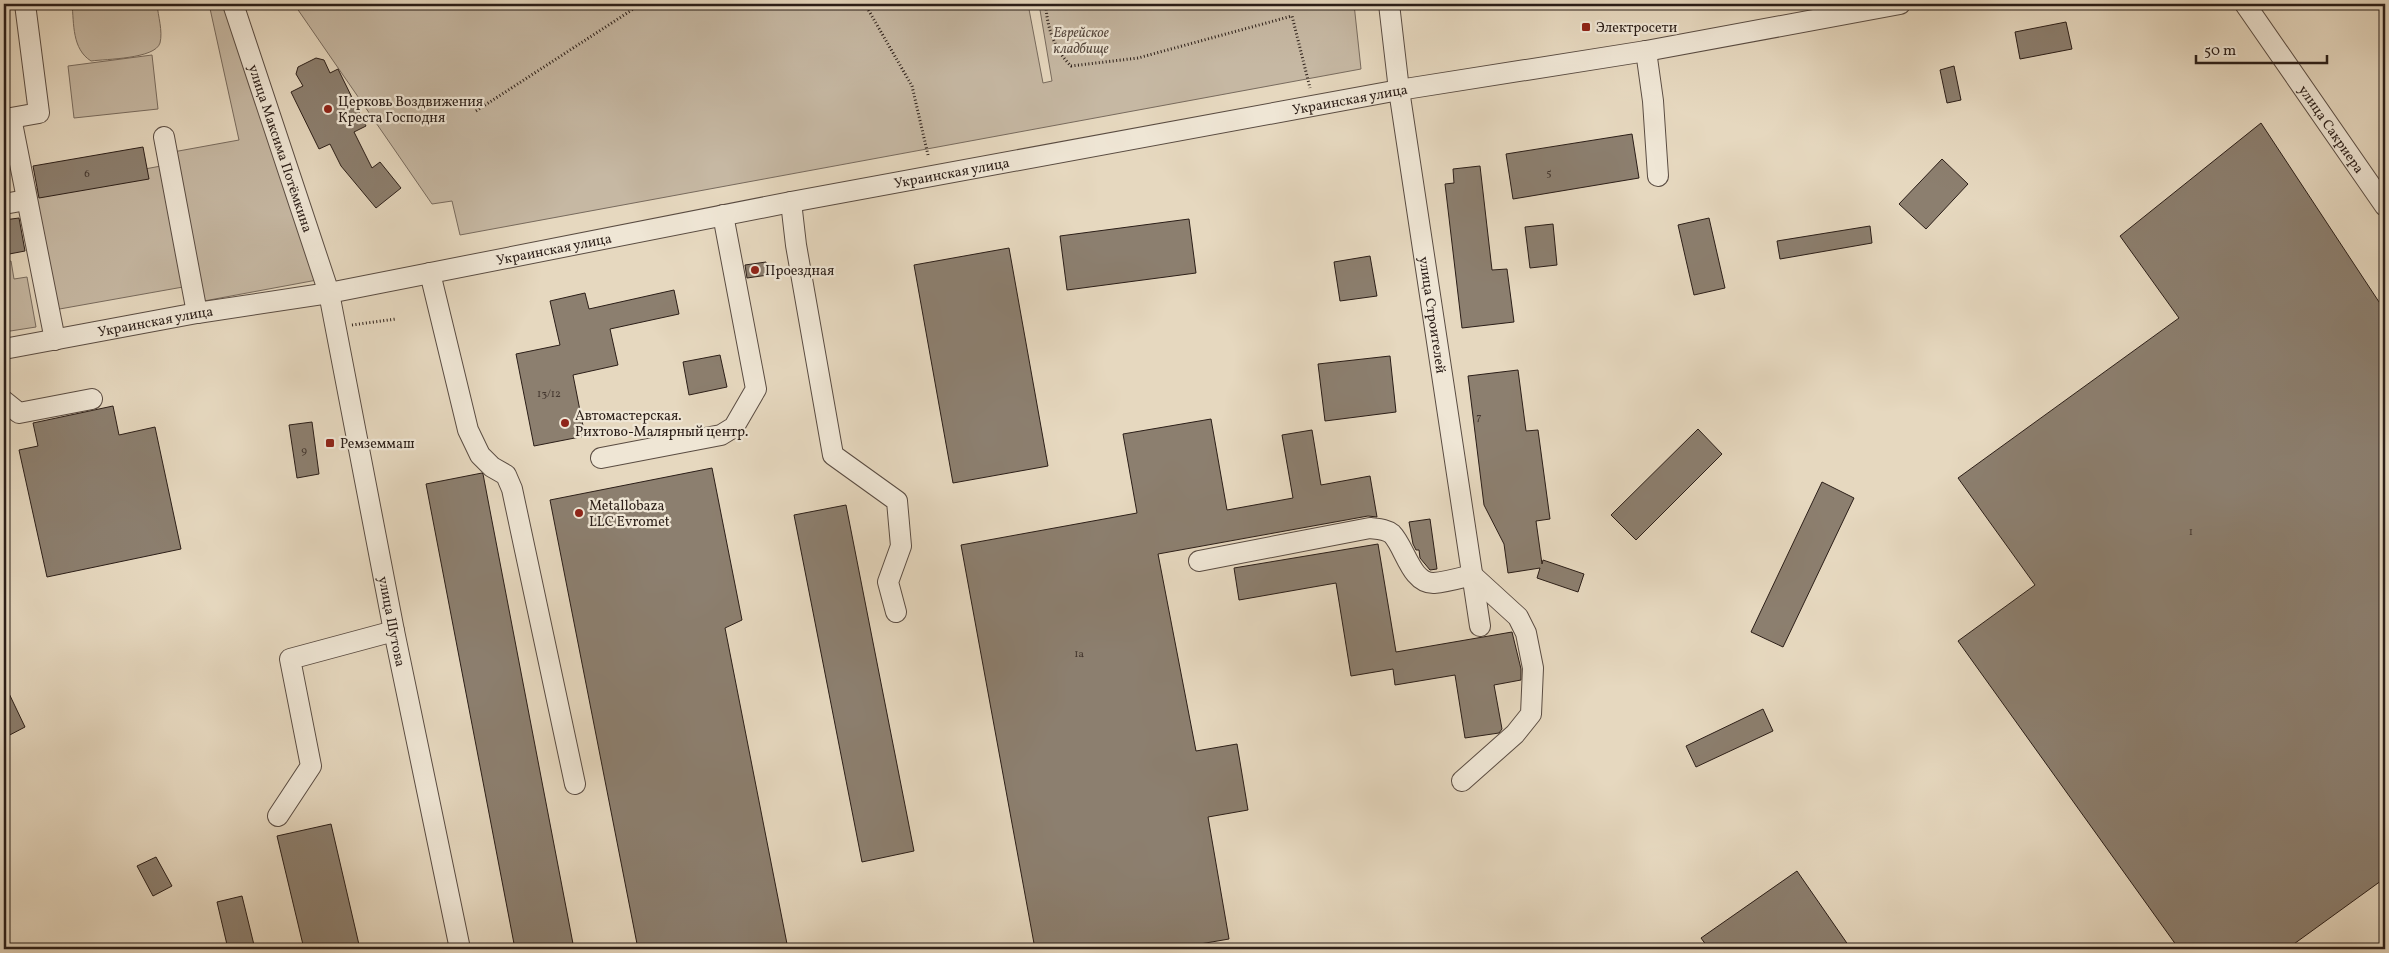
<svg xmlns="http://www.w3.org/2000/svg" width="2389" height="953" viewBox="0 0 2389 953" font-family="Vollkorn,serif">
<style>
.green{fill:#c6b8a3;stroke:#786b5e}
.building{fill:#8c7f6f;stroke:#2b1e18}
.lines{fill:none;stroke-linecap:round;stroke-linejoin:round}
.minor-casing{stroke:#5a4c42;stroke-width:22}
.path{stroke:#2b1e18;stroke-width:3;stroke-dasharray:1 2.5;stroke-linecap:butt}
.minor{stroke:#efe6d5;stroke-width:20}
.poi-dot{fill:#8f2418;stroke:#efe6d5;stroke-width:2}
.labels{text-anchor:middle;stroke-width:4.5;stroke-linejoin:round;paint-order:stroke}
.number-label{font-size:11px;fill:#43362e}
.poi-label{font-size:14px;fill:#2b1e18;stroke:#efe6d5;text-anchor:start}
.park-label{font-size:14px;font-style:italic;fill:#5a4c42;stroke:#efe6d5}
.street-label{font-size:14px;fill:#2b1e18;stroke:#efe6d5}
</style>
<rect width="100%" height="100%" fill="#e6d8bf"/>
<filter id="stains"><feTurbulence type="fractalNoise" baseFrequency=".004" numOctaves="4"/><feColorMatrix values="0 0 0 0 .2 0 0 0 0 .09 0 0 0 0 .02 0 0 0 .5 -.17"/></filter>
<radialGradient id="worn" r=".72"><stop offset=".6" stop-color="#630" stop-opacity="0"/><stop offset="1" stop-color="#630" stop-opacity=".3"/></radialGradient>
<!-- green -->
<path class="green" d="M72,4H157C158,16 163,31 160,43C155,59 106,59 91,61C72,49 74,24 72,4Z
M209,4H225L317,280L204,301L173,152L239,140Z
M294,4H1028L1043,83L1052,81L1039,4H1354L1361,69L460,235L452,201L432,204Z
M152,55L158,109L74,118L68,66Z
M161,166L183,287L54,310L31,190Z
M11,261L14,279L27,277L36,327L4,332V262Z"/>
<!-- building -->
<path class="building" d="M2066,22L2072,49L2020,59L2015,32Z
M316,58L324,60L330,73L338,69L366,126L354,132L372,168L380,162L401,188L376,208L341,166L330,144L319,149L291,92L303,86L296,74L298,67Z
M1954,66L1961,100L1947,103L1940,70Z
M2261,123L2385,311V878L2287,949H2179L1958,641L2035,585L1958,478L2179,318L2120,236Z
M1632,134L1639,178L1513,199L1506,154Z
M143,147L149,179L39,198L33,166Z
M1942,159L1968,184L1926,229L1899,204Z
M1480,166L1492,270L1507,269L1514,322L1462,328L1445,184L1454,183L1453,169Z
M19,218L25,251L4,255V220Z
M1709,218L1725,288L1694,295L1678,225Z
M1189,219L1196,273L1067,290L1060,236Z
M1553,224L1557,265L1530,268L1525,227Z
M1870,226L1872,243L1780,259L1777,241Z
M1009,248L1048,466L953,483L914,265Z
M1370,256L1377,296L1340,301L1334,262Z
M766,262L768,275L747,278L745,265Z
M674,290L679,314L610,329L618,365L573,375L585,436L534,446L516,354L560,345L550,301L585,293L589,309Z
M720,355L727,387L689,395L683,362Z
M1390,356L1396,412L1325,421L1318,364Z
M1518,370L1526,431L1538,430L1550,519L1536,521L1542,564L1543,560L1584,574L1578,592L1537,578L1540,568L1508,573L1504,544L1484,505L1468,376Z
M113,406L119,435L155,427L181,549L47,577L19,450L38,446L33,423Z
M1211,419L1227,510L1293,498L1282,435L1312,430L1321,485L1370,476L1377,517L1368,516L1158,554L1196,751L1237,744L1248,810L1208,817L1229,939L1171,949H1035L961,545L1137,513L1123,434Z
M312,422L319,474L297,478L289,425Z
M1698,429L1722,454L1636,540L1611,515Z
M712,468L742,620L725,628L788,949H638L550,500Z
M482,473L483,474L574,949H515L426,484Z
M1822,482L1854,498L1783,647L1751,632Z
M846,505L914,851L862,862L794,515Z
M1430,519L1437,569L1430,570L1420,558L1419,550H1416L1413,544L1409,522Z
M1378,544L1396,652L1512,632L1521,669V680L1494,685L1502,729L1499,733L1465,738L1455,675L1395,685L1393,669L1351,676L1336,583L1239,600L1234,568Z
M4,683L25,727L4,738Z
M1763,709L1773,731L1696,767L1686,746Z
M331,824L360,949H304L277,836Z
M156,857L172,886L153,896L137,866Z
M1797,871L1851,949H1709L1701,938Z
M242,896L255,949H228L217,902Z"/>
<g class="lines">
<!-- minor casing -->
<g class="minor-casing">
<g id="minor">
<path d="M25,4L39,113L11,118L55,340"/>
<path id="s1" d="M233,4L329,293L394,631L460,949"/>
<path id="s2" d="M1389,4L1399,90L1480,626"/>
<path id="s3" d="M2245,4L2385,206"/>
<path d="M1646,51L1653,101L1658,176"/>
<path d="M164,137L197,313"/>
<path d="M791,202L796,245L833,455L897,501L901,546L888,582L896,612"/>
<path d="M4,204L26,200"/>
<path d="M430,273L468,430L480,455L492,467L506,475L512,489L575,784"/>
<path id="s4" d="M4,349L197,313L329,293L791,202L1399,90L1646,51L1900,4"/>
<path d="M4,401L19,413L92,399"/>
<path d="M601,458L721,435L734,427L756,389L723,215"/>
<path d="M1199,561L1370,528C1377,529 1386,529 1392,534C1405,547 1411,584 1434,583C1446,582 1460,578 1472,575L1518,617L1526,633L1533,668L1531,714L1515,734L1462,781"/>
<path d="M278,816L311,766L290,659L394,631"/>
</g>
</g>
<!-- path -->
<path class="path" d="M865,4L912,86L928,155
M1049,4L1046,6C1047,28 1055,50 1071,66L1138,58L1292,16L1310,88
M476,111L641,4
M352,325L396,319"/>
<!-- minor -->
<use href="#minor" class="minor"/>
</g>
<!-- markers -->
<g class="poi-dot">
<rect x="1581" y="22" width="10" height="10" rx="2.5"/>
<circle cx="328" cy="109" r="5"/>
<circle cx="755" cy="270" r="5"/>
<circle cx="565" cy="423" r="5"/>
<rect x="325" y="438" width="10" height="10" rx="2.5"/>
<circle cx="579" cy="513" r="5"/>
</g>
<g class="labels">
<!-- number labels -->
<g class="number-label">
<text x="1549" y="176">5</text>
<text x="87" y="177">6</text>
<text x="549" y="397">13/12</text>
<text x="1479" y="420">7</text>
<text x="304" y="454">9</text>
<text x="2191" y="535">1</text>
<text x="1079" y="657">1а</text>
</g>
<!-- poi labels -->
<g class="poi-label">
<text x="1596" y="32">Электросети</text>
<text x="338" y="106">Церковь Воздвижения<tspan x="338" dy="16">Креста Господня</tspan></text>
<text x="765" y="275">Проездная</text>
<text x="575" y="420">Автомастерская.<tspan x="575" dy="16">Рихтово-Малярный центр.</tspan></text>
<text x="340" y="448">Ремземмаш</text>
<text x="589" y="510">Metallobaza<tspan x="589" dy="16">LLC Evromet</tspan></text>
</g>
<!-- park labels -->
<g class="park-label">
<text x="1081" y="37">Еврейское<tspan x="1081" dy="16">кладбище</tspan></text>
</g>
<!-- street labels -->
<g class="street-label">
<text dy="5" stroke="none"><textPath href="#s4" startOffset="1369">Украинская улица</textPath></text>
<text dy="5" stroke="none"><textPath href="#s3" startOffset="152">улица Сакриера</textPath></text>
<text dy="5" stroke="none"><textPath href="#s1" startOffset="152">улица Максима Потёмкина</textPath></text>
<text dy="5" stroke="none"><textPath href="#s4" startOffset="964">Украинская улица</textPath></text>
<text dy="5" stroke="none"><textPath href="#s4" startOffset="559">Украинская улица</textPath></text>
<text dy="5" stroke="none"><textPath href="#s2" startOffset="314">улица Строителей</textPath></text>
<text dy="5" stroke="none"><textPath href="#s4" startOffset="154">Украинская улица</textPath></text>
<text dy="5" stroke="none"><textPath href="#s1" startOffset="639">улица Шутова</textPath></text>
</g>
</g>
<!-- margin -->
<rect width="2389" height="953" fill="none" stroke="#e6d8bf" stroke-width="20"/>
<rect x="5" y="5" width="2379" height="943" fill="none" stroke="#2b1e18" stroke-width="2.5"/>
<rect x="10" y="10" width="2369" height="933" fill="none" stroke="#2b1e18"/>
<!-- scale -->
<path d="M2196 55v8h131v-8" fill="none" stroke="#2b1e18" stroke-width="2.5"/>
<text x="2204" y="55" font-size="15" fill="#2b1e18" stroke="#efe6d5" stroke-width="4" paint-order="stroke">50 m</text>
<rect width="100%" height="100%" filter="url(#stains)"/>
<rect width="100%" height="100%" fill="url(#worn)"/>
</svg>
